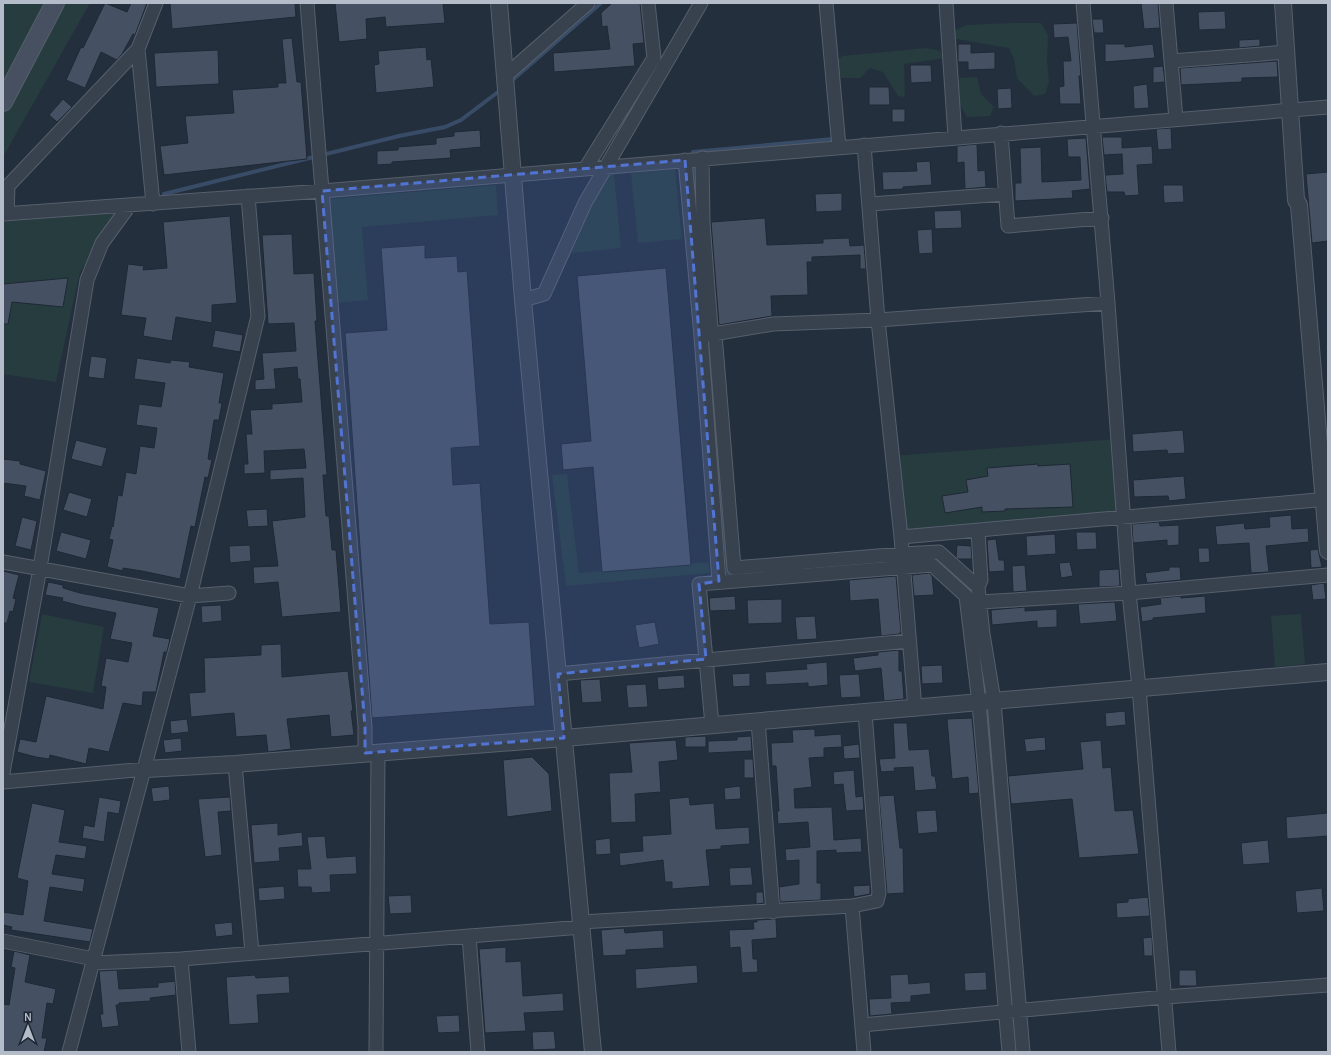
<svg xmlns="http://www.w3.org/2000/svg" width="1331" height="1055" viewBox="0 0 1331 1055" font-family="Karla,sans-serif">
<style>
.green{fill:#263c3f}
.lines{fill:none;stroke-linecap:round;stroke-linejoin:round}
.stream{stroke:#394c67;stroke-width:4}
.building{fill:#455162;stroke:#1f2835}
.minor-casing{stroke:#565f6c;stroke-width:15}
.tertiary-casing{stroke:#565f6c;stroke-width:18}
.secondary-casing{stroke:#565f6c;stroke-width:20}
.minor{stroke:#38414e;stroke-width:13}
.tertiary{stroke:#38414e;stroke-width:16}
.secondary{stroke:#465061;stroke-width:18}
.marked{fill:#5274d3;fill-opacity:0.2;stroke:#5274d3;stroke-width:3;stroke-dasharray:8 5;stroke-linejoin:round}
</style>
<rect width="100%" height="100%" fill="#242f3e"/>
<!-- green -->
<path class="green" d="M3,3H90L3,157Z
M1012,23H1041L1048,35L1047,61L1049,82L1045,94L1034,96L1017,78L1014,59L1009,48L951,38V32L967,25Z
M927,48L940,51L945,58L904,64L905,97L898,96L883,72L870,68L860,78H841L835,62L842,56Z
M977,77L981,94L994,107L990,116L967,117C960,105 952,91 960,78Z
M675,169L682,239L638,243L631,173Z
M614,173L621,248L571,253L602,174Z
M496,185L498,215L362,227L368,300L337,303L329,199Z
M124,206L80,272L56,382L3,374V217Z
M1118,439L1124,513L901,537L892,456Z
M567,474L579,573L709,562L710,573L566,586L552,475Z
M42,614L104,627L93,693L29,682Z
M1301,614L1305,664L1275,667L1271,616Z"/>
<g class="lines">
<!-- stream -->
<path class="stream" d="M509,83L601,3
M696,188L693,152L833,139V137
M164,194L399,136L445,127L461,120L502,89
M708,336L728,573H735
M980,658L987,699"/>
</g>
<!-- building -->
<path class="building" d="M105,3L127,12L131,3H147L135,35L133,34L122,54L117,60L101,52L85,88L66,80L81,47L83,48Z
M170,3H295L296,17L172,29Z
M335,3H443L445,23L386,27L385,17L366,19L367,39L339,42Z
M612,3H640L644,43L633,44L635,66L554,72L553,53L610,49L607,26L602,27L601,13Z
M1141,3H1158L1160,28L1144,29Z
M1225,11L1226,29L1199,30L1198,12Z
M1092,19H1103L1104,33H1094Z
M1077,23L1081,76H1079L1081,104H1060L1059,87L1064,86L1063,61H1071L1068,37L1054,38L1053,24Z
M292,38L297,82H301L307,159L164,175L160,146L188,143L185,116L234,113L232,90L278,87V83H286L282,39Z
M1260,39V46L1239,48V40Z
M958,44H971V53L995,52V69L968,70V62H958Z
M1105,44H1125V47L1153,44L1155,58L1105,62Z
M426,47L427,60L431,59L434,87L376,93L374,65L379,64L378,51Z
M218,50L219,84L156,87L154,53Z
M1277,61L1278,77L1242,78V82L1181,85L1180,68Z
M910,65H931L932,82L911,83Z
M1163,66L1165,82L1153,83V67Z
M1147,84L1149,108L1134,109L1133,86Z
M869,87H889L890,105H869Z
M1011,88L1012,108L998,109L997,89Z
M63,99L72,107L57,122L49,115Z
M892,109H905V122H892Z
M1171,128L1172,149L1158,150L1156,129Z
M480,130L481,147L450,150L451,158L392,162V164L377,165V151L398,150V147L436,144V138L454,136V132Z
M1102,137H1122V148L1152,146L1153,164L1137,165L1139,195L1125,196L1124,192H1107L1105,175L1123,174L1122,154L1104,155Z
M1086,138L1090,189L1072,191L1073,198L1015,201V183H1021L1020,148L1041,147L1042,182L1081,180L1080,157H1068L1067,139Z
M977,144L978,171L985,170L986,187L965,189L964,162L957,163V146Z
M930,161L932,185L903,187V189L883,190L882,172L917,171L916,162Z
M1328,172V241L1312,243L1306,174Z
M1163,185H1183L1184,202L1164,203Z
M842,193V211L816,212L815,194Z
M961,210L962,228L935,229L934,211Z
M230,216L237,303L212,305V323L176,317L172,341L143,336L146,318L121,315L128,264L144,266L143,270L167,268L163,222Z
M765,218L767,245L823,243V239L849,238L850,246L864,245L866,269H860V255L812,257V262H807L808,295L771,296L772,316L719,325L711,222Z
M932,229L933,253L919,254L917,230Z
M292,234L294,274L314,273L317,321H315L327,475H323L326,516H329L332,550H336L341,612L282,617L278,582L254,584L253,567L278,566L272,521L305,517L303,478L270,480V470L306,468L304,449L264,451L265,473L244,474V464H248L246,434H252L250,410L272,409V404L302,402L300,379H298L297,367L274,369L276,389L255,390V380L264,379L262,353L296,351L294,323L268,324L262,235Z
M425,245V258L457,256L458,272L467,271L480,446L451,448L453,485L480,483L490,624L529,622L535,706L372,718L345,333L387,330L381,248Z
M666,268L691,565L602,572L593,467L563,470L561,444L591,441L577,276Z
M68,278L63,307L12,302L8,324H3V284Z
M215,330L243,335L240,352L212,347Z
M91,356L107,358L104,379L88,377Z
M137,358L170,363L171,360L190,362L189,367L224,373L219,403H222L219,420H214L208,459L212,460L208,478L205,477L195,527L191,526L180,579L142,571L123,568V571L107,567L113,540L109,539L112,526L113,527L118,495L122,496L126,472L136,474L140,446L154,448L157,428L136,425L139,404L161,407L165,383L134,379Z
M1183,430L1185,453L1168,454L1167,450L1133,452L1132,434Z
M76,440L107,448L102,467L71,459Z
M3,459L20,461V464L46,471L40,500L24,496L26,486L3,483Z
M1038,464V466L1070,464L1073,507L1005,509V511L982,512V507L945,513L942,496L968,492L966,480L988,476L987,468Z
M1184,476L1186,499L1169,501L1168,496L1134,497L1133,480Z
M69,492L92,499L87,517L63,510Z
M267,509L268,526L248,527L246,510Z
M1291,515L1292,529L1308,528L1309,542L1266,546L1269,572L1251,573L1249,543L1217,545L1215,526L1244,523L1245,529L1270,527L1269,517Z
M22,517L37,521L31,550L15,546Z
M1159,522L1160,526L1179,525V545L1167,546V540L1133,543L1132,524Z
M61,532L91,540L86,559L56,551Z
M1076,532H1096L1097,549L1077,550Z
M1055,534L1056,554L1027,556L1026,536Z
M996,539L999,560H1004L1005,571L989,572L987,540Z
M250,545L251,561L230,563L229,546Z
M957,545L971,546L972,559H958L956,557Z
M1198,548H1209L1210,562L1199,563Z
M1318,549L1322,567L1311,568L1310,550Z
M1070,562L1073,576L1061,578L1059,563Z
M1025,565L1027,591L1013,592L1012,566Z
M1169,567H1180L1181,580L1147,583L1145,573L1169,570Z
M1119,569L1120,586L1099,587V570Z
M3,571L19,575L13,598L16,599L13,612L10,611L7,623H3Z
M929,573L932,576L934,595L914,596L912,575Z
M896,576L901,632L899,634L881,636L878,599L850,601L849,580Z
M48,582L63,585V588L80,593L159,608L153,636L170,639L167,652H164L156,692H143L142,706L123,703L109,752L89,748L86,764L50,755L49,759L36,757L17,752L20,739L36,742L46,696L103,709L106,687L101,686L106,658L128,662L132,643L110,639L116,613L81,606L62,601L63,598L45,595Z
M1324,583L1326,599L1313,600L1311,585Z
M735,596L736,610L710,611L709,598Z
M1181,596V598L1205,596L1206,613L1153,618V620L1142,622L1140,607L1161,604L1160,598Z
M782,599V623L748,624L747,600Z
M1115,602L1117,621L1080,624L1078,604Z
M221,605L222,621L202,623L201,606Z
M1025,607V611L1057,609V627L1037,628V621L992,625L991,610Z
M815,616L817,639L797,640L795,617Z
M655,622L659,644L639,648L635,625Z
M281,644L282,677L348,671L353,711H351L354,735L331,737L329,715L287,719L291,749L268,752L266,735L236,737L234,713L191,717L189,693L205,692L204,658L261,655V645Z
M899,650V671H902L904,699L884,701L881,668L855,671L853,658L878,655V652Z
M827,662L828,685L808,687V683L766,685L765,672L807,669L806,664Z
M942,665L943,683L922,684L921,666Z
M750,673V686L733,687L732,674Z
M859,674L861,697L841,698L839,675Z
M684,675L685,688L658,690L657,677Z
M600,679L602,702L582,703L580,680Z
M646,684L648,707L628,708L626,685Z
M1125,711L1126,725L1106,727L1105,713Z
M972,718L979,793L969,794L968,777L952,779L947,719Z
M187,719L189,732L171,734L170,721Z
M893,723H907L909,750L929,749L932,776H935L937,789L915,791L913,767L894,768L895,771L881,772L879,759L895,758Z
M815,729V736L841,734L842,747L824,748V757L809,758L812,787L794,789L795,808L832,807L834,840L861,838L862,852L836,853V850L817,851V883H821V900L780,902L779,887L799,884V860L786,861L785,849L810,847L809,835L808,822L778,824L777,811H779L776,766H772L771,743L793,742L792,730Z
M706,736V747H685V737Z
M751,736L752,751L708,753V741L737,740V737Z
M1045,737L1046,750L1026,752L1024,739Z
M181,738L182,751L165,753L163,740Z
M676,740L678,760L659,762L661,792L635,794L636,822L611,823L609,773L632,772L629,743Z
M1101,740L1103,768L1111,767L1115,811L1133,810L1139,854L1079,858L1072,799L1011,804L1008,776L1083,769L1080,742Z
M859,744L860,758L844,759L843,746Z
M532,757L549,774L552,811L507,817L503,760Z
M744,759H753L754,778H744Z
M854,770L856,797L863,796L864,810L846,811L843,784L834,785L833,772Z
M169,786L170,800L153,802L151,788Z
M740,786L741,799L725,800L724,788Z
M894,795L900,848H903L904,893L887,894L879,796Z
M99,797L121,801L119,814L108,812L104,842L82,838L84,825L94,827Z
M230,797L231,811L218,812L222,855L205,857L198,799Z
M689,797L690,805L714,803L716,829L749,827L750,844L721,846V849L706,850L710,886L672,889V882H665L663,860L620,866L619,853L643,851L642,836L671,834L669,799Z
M32,803L65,810L59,842L87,846L85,859L56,855L52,874L85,879L83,892L50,887L44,921L93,929L90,942L11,930L12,927L3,925V912L23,915L28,881L17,878Z
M936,810L938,832L918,834L916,811Z
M1328,813V836L1287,839L1286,817Z
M278,823V835L302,832L303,846L279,848L280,861L254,863L251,825Z
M325,836L327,858L356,856L357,874L330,875L331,892L312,893L311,887H298L297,869H311L307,837Z
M610,838L611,854L596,855L595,840Z
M1268,840L1270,863L1243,865L1241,843Z
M751,867L753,885L730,886L729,868Z
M870,885V894L854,897L853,886Z
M284,886L285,899L259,901L258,888Z
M1322,888L1324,911L1297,913L1295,891Z
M756,892H763L764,903L756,904Z
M411,895L412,913L390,914L388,896Z
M1148,897L1150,916L1117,918L1116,903L1128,902V899Z
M776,919L777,938L752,940L753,959H757L758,972L742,973L740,947L730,948L729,930L754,929L753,922H757V920Z
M232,922L233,935L216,937L214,924Z
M624,928L625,933L663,930L664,948L626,950V955L603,956L601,930Z
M1152,937L1153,956H1144L1143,938Z
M506,947V962L521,961L523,996L563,993L564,1011L524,1013L526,1031L485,1033L479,949Z
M14,951L30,955L25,982L56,989L53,1004L47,1003L42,1038H47L44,1052H3V1004L9,1005L15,968L11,967Z
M697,965L698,983L636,989L635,969Z
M117,970L119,989L158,987V983L175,981L176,995L150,998L151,1001L119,1003V1005H116L119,1026L102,1028L100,1014H103L99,971Z
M1179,970H1196L1197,986H1179Z
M986,972L987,990L965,991L964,973Z
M908,974L909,984L930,982L931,994L911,996V1002L891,1003L892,1014L870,1016L869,999L891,998L890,975Z
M255,975L256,978L289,976L290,993L257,995L259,1023L229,1025L226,977Z
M459,1015L460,1032L438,1033L436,1016Z
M554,1031L556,1049L533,1050L532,1032Z"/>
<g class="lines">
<!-- minor casing -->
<g class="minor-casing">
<path id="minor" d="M307,3L365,727V753
M826,3L839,147
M946,3L955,137
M1083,3L1108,303L1129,593L1139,688L1169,1052
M1166,3L1176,119
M138,49L153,204
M1171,61L1287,52
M505,76L588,3
M1001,133L1008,226L1102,218
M864,145L878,320L901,537L915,709
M702,158L703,223L711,328L715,334L734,568L902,554L939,552L978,587L983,634L994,701L1023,1052
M685,160L701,336L719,581
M585,169L654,58L648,3
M870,204L1005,194
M3,214L322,191L1328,107
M7,214L8,186L138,49L156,3
M523,300L544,294L585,203L701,3
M707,335L773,324L878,320L1108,303
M978,531L981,580L978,587
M901,537L1328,499
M3,562L190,596L229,593
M980,602L1129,593L1328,575
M558,674L909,641
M758,721L773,912
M712,725L699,584L932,565L966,596L979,703L1009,1052
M235,764L252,953
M3,773L40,568L87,280L102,243L129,206
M3,782L146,769
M852,906L864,1052
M581,922L852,906L877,901L879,893L865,713
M469,936L478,1052
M3,941L94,959
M181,959L189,1052
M93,963L181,959L582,927
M862,1025L1165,997L1328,985
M69,1052L190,596L258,316L248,196
M376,1052L378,752"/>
</g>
<!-- tertiary casing -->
<g class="tertiary-casing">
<path id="tertiary" d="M499,3L523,300L593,1052
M1283,3L1296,200L1299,205L1328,551
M146,769L235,764L564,738L1328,672"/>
</g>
<!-- secondary casing -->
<g class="secondary-casing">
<path id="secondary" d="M3,102L55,3"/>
</g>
<!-- minor -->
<use href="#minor" class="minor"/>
<!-- tertiary -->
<use href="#tertiary" class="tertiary"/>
<!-- secondary -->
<use href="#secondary" class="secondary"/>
</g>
<!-- marked area -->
<path class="marked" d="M685,160L719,581L699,584L706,659L558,674L564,738L365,753V727L322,191Z"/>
<!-- border -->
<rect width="1331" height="1055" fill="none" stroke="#b4bcc9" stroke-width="8"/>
<!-- north arrow -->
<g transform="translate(28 1027)" stroke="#1d2633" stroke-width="3" paint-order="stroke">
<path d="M0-3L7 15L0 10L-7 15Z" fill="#b4bcc9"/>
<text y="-6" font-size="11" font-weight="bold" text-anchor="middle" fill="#b4bcc9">N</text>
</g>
</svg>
